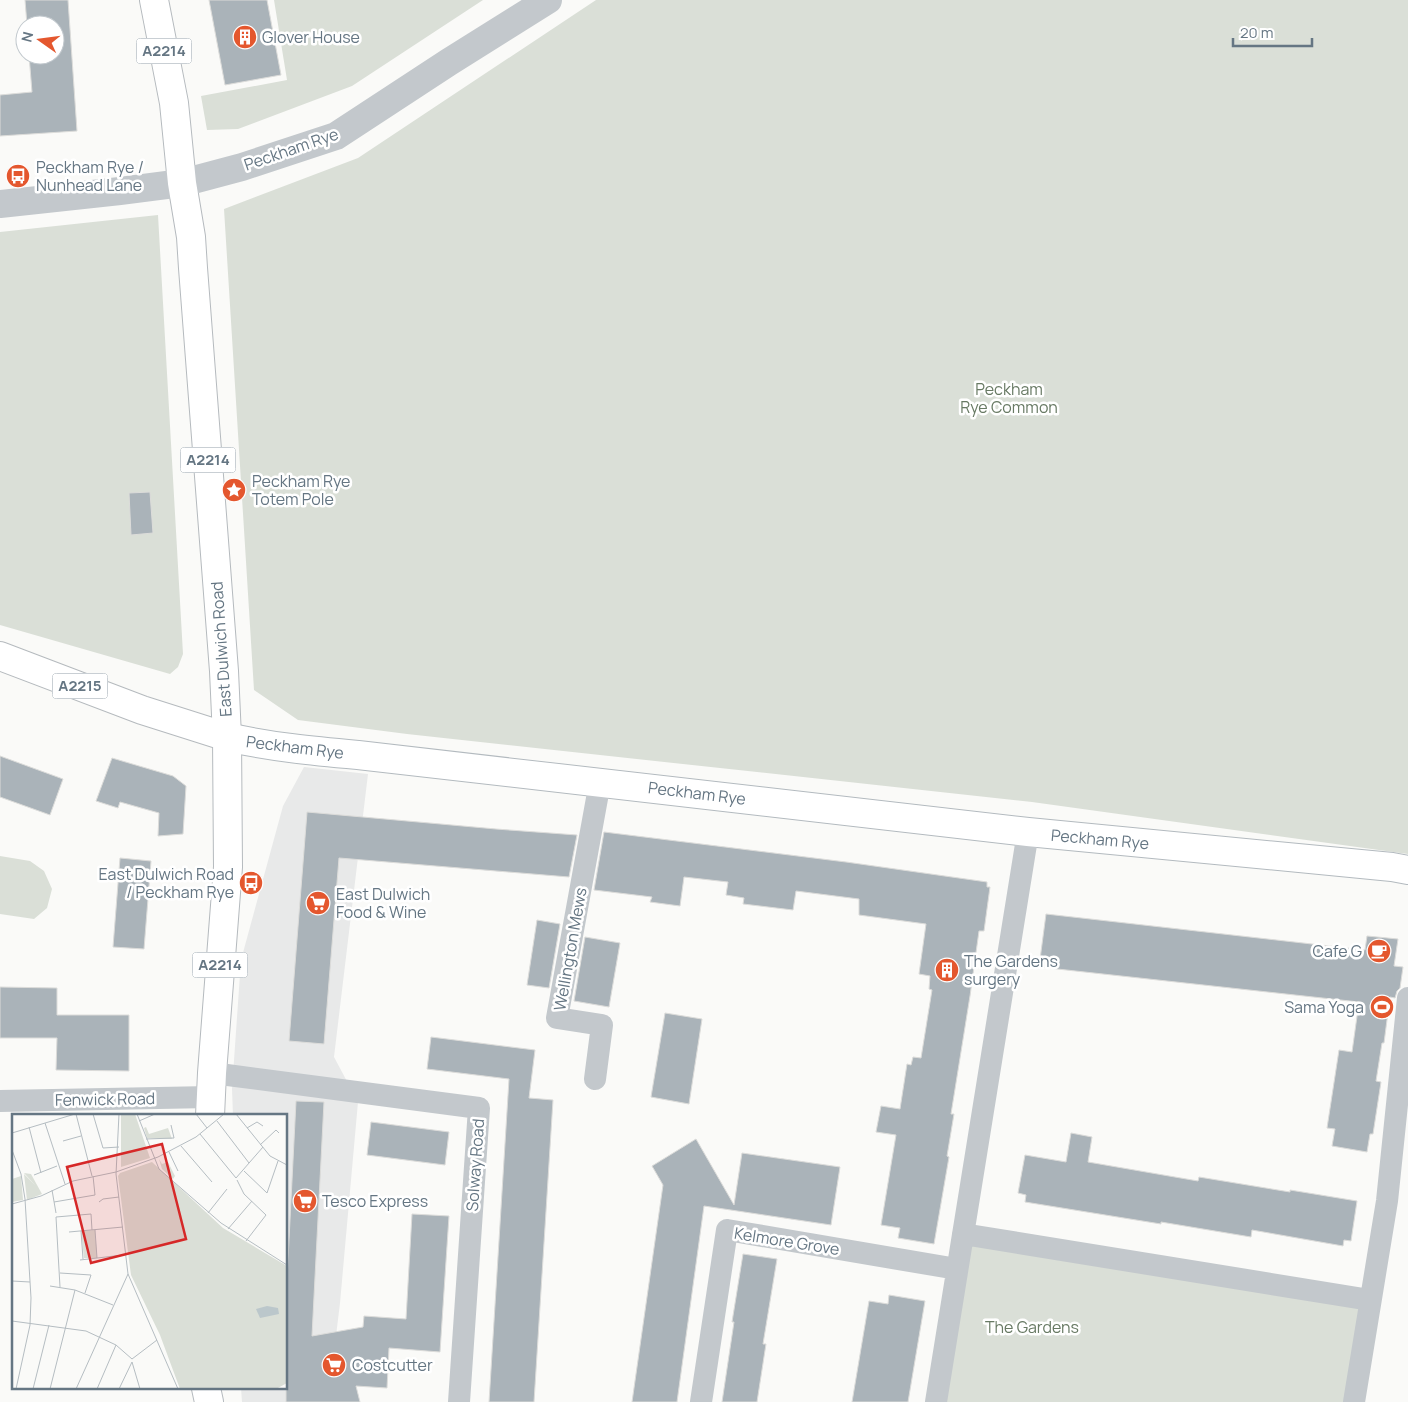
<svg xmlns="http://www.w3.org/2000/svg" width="1408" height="1402" viewBox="0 0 1408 1402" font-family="Manrope,sans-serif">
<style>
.built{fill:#e8e9e9}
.green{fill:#dadfd7}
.building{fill:#aab3b9;stroke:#dcdcda}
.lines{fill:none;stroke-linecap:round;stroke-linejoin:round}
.secondary-casing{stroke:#b3babf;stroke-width:30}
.primary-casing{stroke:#b5babe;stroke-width:30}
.minor{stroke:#c3c8cc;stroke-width:22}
.tertiary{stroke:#c3c8cc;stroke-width:28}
.secondary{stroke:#fff;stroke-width:28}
.primary{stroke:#fff;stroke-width:28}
.labels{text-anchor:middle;stroke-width:5;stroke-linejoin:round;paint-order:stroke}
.shield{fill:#fff;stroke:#939fa8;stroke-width:1}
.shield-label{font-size:15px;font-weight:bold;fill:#657683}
.poi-label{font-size:16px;fill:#657683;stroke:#fff;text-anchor:start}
.street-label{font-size:16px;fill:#657683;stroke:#fff}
.park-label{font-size:16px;fill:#687a64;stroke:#fff}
.inset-road{fill:none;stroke:#b5bdc2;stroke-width:1}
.view{fill:#d62828;fill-opacity:0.15;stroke:#d62828;stroke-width:2.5}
.inset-edge{fill:none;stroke:#657683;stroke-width:2.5}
</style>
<rect width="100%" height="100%" fill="#fafaf8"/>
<!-- built -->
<path class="built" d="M304,767L368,774L334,1057L358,1102L340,1303L328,1402H242L241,1388H286V1116H233L232,1089L241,960L283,806Z"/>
<!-- green -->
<path class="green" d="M274,0H483L352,86L238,129L207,130L201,96L287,80Z
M596,0H1408V854L1032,802L407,734L298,720L254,690L224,209L358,158Z
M158,215L183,654L178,667L170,674L0,625V232Z
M0,856L30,861L44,871L52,889L47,908L34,919L0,914Z
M971,1241L1360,1306L1345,1402H944Z"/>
<!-- building -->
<path class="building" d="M25,0H68L77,131L0,136V95L32,92L29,55H55V25H27Z
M209,0H267L281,75L225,85Z
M150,492L153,533L131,535L129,493Z
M0,756L63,779L50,815L0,797Z
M112,758L173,776L186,786L183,834L158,836L159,813L120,802L118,808L96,801Z
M307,812L496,829L577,835L569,877L339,858L324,1044L289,1041Z
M604,832L846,862L987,882V887H990L984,931H979L970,996L951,1114H954L947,1156L949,1157L934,1244L898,1238L900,1228L881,1225L896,1135L876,1132L881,1106L900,1109L907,1064L911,1065L913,1057L921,1058L932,990L929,989L930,976L919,974L926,924L859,915V899L796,891L793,910L743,904L744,898L726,895L728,882L684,877L680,906L650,902L652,897L594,890Z
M120,858L151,861L144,949L113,947Z
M1046,914L1365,950L1367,936L1398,939L1394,966L1403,967L1400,988L1397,991L1395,998L1390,997L1384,1043H1382L1376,1081L1381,1082L1373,1134H1370L1367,1152L1332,1146L1335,1129L1327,1128L1339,1050L1352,1052L1359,1002L1039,967Z
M537,920L560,924L549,988L527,985Z
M585,937L620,943L609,1007L574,1001Z
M0,987L57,988V1015H129V1071L56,1070L57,1038H0Z
M665,1013L702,1019L689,1104L651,1097Z
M431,1037L535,1050L529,1098L553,1100L534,1402H489L509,1079L427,1069Z
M296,1101L324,1102L312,1336L363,1327L364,1316L406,1319L412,1214L449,1216L440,1352L389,1348L387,1388L356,1386L360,1402H286V1299Z
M371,1122L449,1132L445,1165L367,1155Z
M1071,1133L1092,1137L1088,1162L1198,1181L1199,1177L1290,1192V1190L1357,1201L1351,1241L1344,1240L1343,1246L1252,1230L1251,1237L1161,1222V1224L1025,1202L1026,1195L1018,1193L1025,1155L1066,1162Z
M696,1139L734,1205L742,1153L840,1167L831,1225L704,1206L677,1402H632L663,1185L652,1166Z
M743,1254L777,1259L763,1344H766L757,1402H722L734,1322H732Z
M889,1295L925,1301L908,1402H852L869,1301L888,1304Z"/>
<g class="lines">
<!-- secondary casing -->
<g class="secondary-casing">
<path id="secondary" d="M227,737C271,747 314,751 358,755L1028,832L1392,867L1408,870"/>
</g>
<!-- primary casing -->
<g class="primary-casing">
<path id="primary" d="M154,0L174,103L182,183L191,237L193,268L224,671L227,737L228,867L212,1073L210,1116
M0,656L142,710L227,737
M206,1388L209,1402"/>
</g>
<!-- minor -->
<path class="minor" d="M212,1073L479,1108L459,1402
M595,1079L602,1025L557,1018L600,782
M0,1101L211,1097
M963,1234L1370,1300
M701,1402L727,1230L957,1269
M936,1402L1028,832
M1354,1402L1387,1201L1408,998"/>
<!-- tertiary -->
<path class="tertiary" d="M0,204L120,191L182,183L242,167L336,136L449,62L548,0"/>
<!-- secondary -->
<use href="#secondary" class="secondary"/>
<!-- primary -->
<use href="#primary" class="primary"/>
</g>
<!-- icons -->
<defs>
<g id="building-disc" transform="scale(1.25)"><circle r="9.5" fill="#e4572e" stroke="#fff"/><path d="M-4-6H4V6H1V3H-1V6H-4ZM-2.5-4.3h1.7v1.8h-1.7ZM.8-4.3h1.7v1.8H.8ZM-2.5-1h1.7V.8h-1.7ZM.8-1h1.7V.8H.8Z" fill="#fff"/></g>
<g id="bus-disc" transform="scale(1.25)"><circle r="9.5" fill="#e4572e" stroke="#fff"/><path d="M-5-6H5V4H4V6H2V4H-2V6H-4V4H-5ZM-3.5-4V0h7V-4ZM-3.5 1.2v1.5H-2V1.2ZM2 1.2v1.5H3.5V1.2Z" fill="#fff"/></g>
<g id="sight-disc" transform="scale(1.25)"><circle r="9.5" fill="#e4572e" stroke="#fff"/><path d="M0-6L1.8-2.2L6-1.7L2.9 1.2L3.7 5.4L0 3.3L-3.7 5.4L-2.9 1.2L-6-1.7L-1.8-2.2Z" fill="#fff"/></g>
<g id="supermarket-disc" transform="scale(1.25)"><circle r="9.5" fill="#e4572e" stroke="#fff"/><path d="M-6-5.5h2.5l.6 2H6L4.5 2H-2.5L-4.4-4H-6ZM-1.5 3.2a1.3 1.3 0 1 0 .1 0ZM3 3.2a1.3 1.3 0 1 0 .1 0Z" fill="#fff"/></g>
<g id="cafe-disc" transform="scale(1.25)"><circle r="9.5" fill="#e4572e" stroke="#fff"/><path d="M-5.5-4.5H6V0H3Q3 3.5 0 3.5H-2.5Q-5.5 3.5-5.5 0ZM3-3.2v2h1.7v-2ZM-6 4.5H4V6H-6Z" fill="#fff"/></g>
<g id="stadium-disc" transform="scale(1.25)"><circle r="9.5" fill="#e4572e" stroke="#fff"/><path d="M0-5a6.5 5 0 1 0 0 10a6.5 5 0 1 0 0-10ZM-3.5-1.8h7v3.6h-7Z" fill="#fff"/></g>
</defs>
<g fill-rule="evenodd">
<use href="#building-disc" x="245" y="37"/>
<use href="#bus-disc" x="18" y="176"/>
<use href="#sight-disc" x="234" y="490"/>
<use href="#bus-disc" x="251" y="883"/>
<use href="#supermarket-disc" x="318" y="903"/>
<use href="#cafe-disc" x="1379" y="951"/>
<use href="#building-disc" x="947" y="970"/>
<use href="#stadium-disc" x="1382" y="1007"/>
<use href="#supermarket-disc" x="305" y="1201"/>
<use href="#supermarket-disc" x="334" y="1365"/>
</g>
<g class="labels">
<!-- shield labels -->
<g class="shield">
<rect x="136.5" y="38.5" width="55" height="25" rx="4"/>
<rect x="180.5" y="447.5" width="55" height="25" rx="4"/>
<rect x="52.5" y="673.5" width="55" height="25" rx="4"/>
<rect x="192.5" y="952.5" width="55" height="25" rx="4"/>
</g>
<g class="shield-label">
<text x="164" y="56">A2214</text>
<text x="208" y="465">A2214</text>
<text x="80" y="691">A2215</text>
<text x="220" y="970">A2214</text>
</g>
<!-- poi labels -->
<g class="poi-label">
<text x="262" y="43">Glover House</text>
<text x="36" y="173">Peckham Rye /<tspan x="36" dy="18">Nunhead Lane</tspan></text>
<text x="252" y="487">Peckham Rye<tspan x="252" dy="18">Totem Pole</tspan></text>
<text x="234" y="880" text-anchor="end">East Dulwich Road<tspan x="234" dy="18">/ Peckham Rye</tspan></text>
<text x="336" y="900">East Dulwich<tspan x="336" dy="18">Food &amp; Wine</tspan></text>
<text x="1362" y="957" text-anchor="end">Cafe G</text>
<text x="964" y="967">The Gardens<tspan x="964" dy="18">surgery</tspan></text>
<text x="1364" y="1013" text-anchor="end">Sama Yoga</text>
<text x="322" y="1207">Tesco Express</text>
<text x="352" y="1371">Costcutter</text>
</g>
<!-- street labels -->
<g class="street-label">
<text transform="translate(291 149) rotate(-19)" y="6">Peckham Rye</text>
<text transform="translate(221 649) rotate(-94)" y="6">East Dulwich Road</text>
<text transform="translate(295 747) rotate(7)" y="6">Peckham Rye</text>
<text transform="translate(697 793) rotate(7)" y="6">Peckham Rye</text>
<text transform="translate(1100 839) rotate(5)" y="6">Peckham Rye</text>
<text transform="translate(570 949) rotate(-80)" y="6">Wellington Mews</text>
<text transform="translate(105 1099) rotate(-1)" y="6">Fenwick Road</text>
<text transform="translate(475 1165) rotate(-86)" y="6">Solway Road</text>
<text transform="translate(787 1241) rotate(9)" y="6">Kelmore Grove</text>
</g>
<!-- park labels -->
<g class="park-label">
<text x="1009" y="395">Peckham<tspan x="1009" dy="18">Rye Common</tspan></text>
<text x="1032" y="1333">The Gardens</text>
</g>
</g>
<!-- overview -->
<g transform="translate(12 1114)">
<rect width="275" height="275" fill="#fafaf8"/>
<path d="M109,0H123L138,44L109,53ZM134,13L137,20L156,14L160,25L135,24L132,14ZM147,45L150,50L156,48L163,62L161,65L150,55ZM140,48L211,114L275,152V269L264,275H168L148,221L119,161L106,62L108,59ZM12,59L19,60L30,80L15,86L12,60L23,71ZM9,62L11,86L0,88V65ZM83,116L85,144H72L69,117Z" fill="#dadfd7"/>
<path d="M255,192L266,194L267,200L248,204L244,195Z" fill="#bbc7cb"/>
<path class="inset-road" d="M64,0L80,62M81,0L91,34L107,33M107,0L104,60L116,160L166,275M125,0L147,55L209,109L275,151M184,0L195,14M224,0L258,42L275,51M127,7L143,0M205,7L237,49M33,9L53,70M17,13L29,59M235,14L245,8L251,12M0,19L63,0M188,20L224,64M134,25L162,24L159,11M51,27L69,22M248,31L264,16L267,19M169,32L200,68M0,36L9,60L13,85L19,184L18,211L4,275M157,38L166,57M232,57L255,79L266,47M22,61L45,52M224,64L251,33M225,66L232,80L254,101L234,127M40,76L44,99M42,88L83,81L81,62M87,88L91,85L107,83M0,90L29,82L61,67L104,58L146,43L184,23L212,0M196,99L215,75M216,115L240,87M83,116L85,144M69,117L71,145M57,118L111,113M68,146L111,141M48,159L79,161L73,179M0,167L18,168M38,172L63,176L101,191M48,173L44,103L79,100L80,116M0,207L74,217L104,231L120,245L145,226M120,248L128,275M21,275L37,211M38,275L63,176M64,275L116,160M85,275L104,231M107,275L120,248"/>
<path class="view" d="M150,30L174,125L79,149L55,53Z"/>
<rect width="275" height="275" class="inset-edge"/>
</g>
<!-- north arrow -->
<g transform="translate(40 40) rotate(284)"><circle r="24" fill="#ffffff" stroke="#c1c8cd"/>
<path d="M0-4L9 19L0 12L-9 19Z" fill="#e4572e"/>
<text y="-8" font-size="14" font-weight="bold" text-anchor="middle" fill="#657683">N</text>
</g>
<!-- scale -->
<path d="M1233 38v8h79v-8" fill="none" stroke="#657683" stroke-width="2.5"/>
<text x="1240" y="38" font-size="15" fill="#657683" stroke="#ffffff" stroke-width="4" paint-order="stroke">20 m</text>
</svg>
